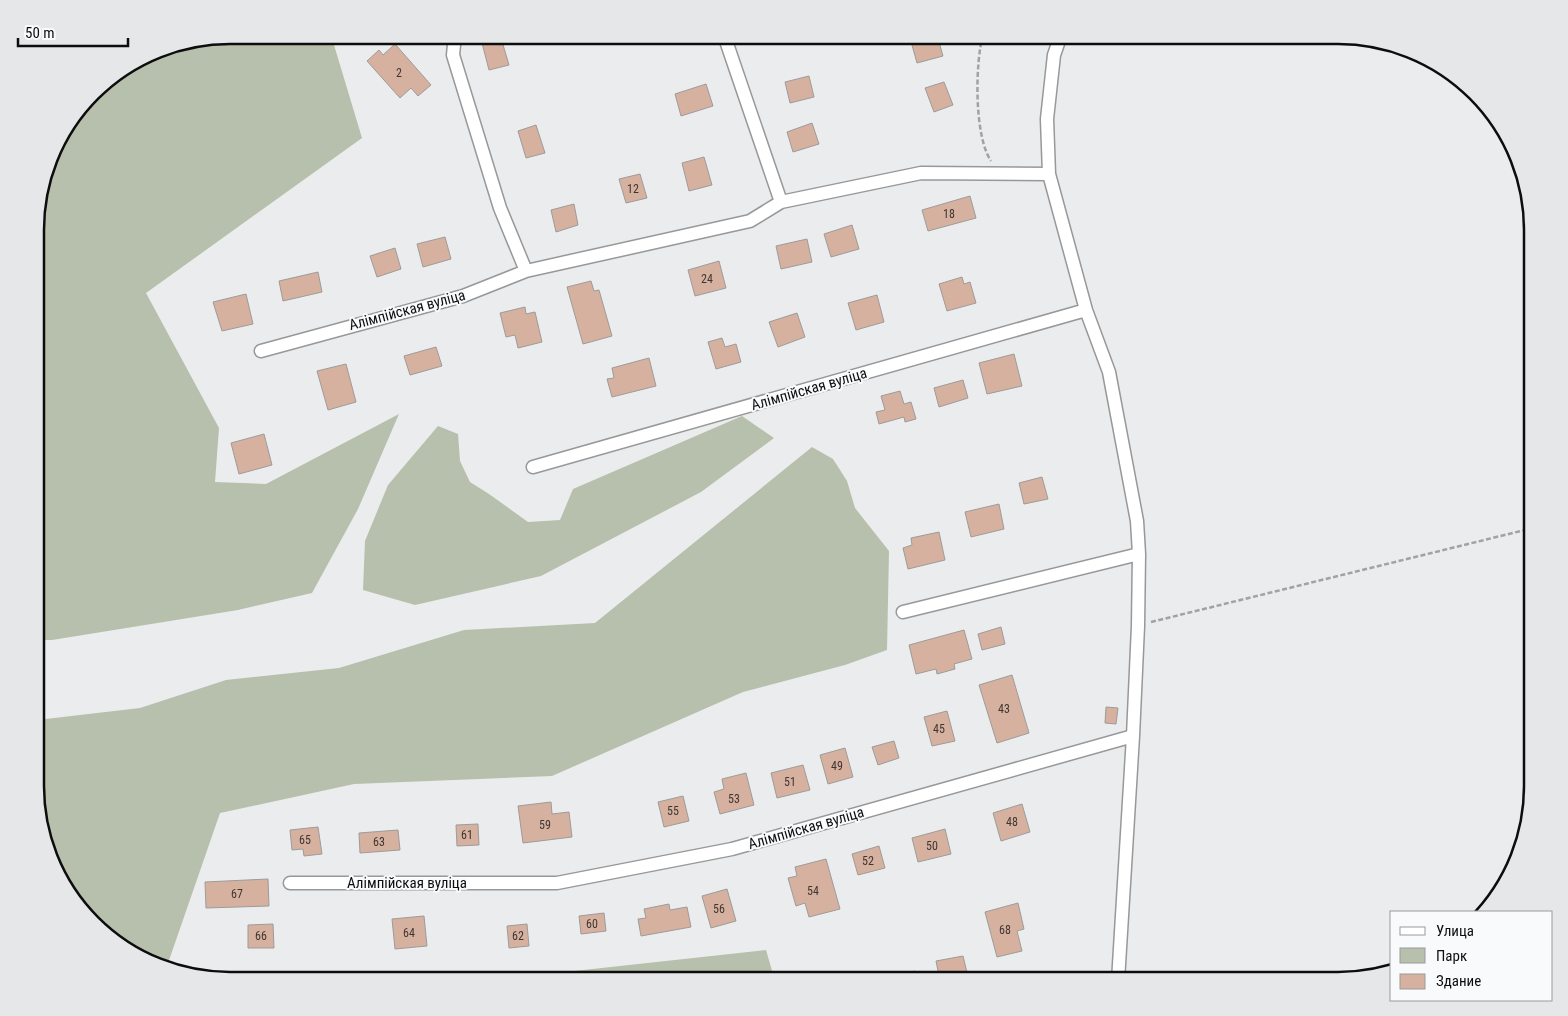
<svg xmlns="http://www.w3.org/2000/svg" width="1568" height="1016" viewBox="0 0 1568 1016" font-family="'Roboto Condensed',sans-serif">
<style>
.green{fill:#b7c0ac}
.building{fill:#d6b19f;stroke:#9d9b9b}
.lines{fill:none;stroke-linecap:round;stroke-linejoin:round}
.street-casing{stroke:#979899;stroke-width:15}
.path{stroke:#a1a2a3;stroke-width:2.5;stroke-dasharray:5 2.5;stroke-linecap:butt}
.street{stroke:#fff;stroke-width:12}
.labels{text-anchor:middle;stroke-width:4;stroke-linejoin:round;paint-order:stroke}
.number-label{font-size:12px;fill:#3f3632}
.street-label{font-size:15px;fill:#0d0d0e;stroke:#f8fafb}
.rim{fill:none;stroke:#0d0d0e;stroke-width:2.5}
</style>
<rect width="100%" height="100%" fill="#ebeced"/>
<!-- green -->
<path class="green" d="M229,35H331L362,138L146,293L219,428L215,482L266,484L399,414L358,509L312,593L238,610L52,640H37V204L55,143L101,83L155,50Z
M742,416L774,438L701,492L541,576L415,605L363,590L365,541L388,485L438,426L458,434L460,461L470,482L489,494L528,522L560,520L573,489Z
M812,447L833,459L847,481L855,508L889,551L887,650L845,665L743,692L552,776L354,784L220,813L166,969L364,981H229L167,971L121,948L61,884L37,812V720L140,708L226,680L339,668L464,630L595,623Z
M766,950L775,981H484Z"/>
<!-- building -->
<path class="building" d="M563,35H583L584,39L566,44Z
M773,35H798L775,42Z
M919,35H937L943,56L917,63L910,38Z
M501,38L509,65L489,70L482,43Z
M395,44L431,85L418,96L411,88L400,98L367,61L379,50L383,55Z
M809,76L814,97L790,103L785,82Z
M944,82L953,105L934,112L925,88Z
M706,84L713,106L681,116L675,94Z
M812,123L819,144L793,152L787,132Z
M536,125L545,153L526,158L518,131Z
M704,157L712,185L689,191L682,163Z
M640,174L647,198L626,203L619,179Z
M970,196L976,218L928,231L922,210Z
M574,204L578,225L556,232L551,210Z
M852,225L859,249L831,257L824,234Z
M445,237L451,259L423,267L417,244Z
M807,239L812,262L781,269L776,246Z
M395,248L401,269L377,277L370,256Z
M719,261L726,288L695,296L688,270Z
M318,272L322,292L283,301L279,281Z
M962,277L964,284L970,282L976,303L947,311L939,284Z
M591,281L594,291L599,290L612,336L583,344L567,287Z
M246,294L253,324L222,331L213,302Z
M877,295L884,322L856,330L848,303Z
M525,307L526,314L535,312L542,342L518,348L515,335L506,337L500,313Z
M797,313L805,337L778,347L769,322Z
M722,338L725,347L736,344L741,362L716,369L708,342Z
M436,347L442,366L410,375L404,356Z
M1014,354L1022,386L987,394L979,363Z
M649,358L656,386L612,397L607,379L614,378L612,368Z
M346,364L356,402L328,410L317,371Z
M963,380L968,398L939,407L934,388Z
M900,391L904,404L911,402L916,419L905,422L904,417L879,424L876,412L885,410L881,396Z
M264,434L272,465L239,474L231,443Z
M1042,477L1048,499L1024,504L1019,483Z
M999,504L1004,529L971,537L965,512Z
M939,532L945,560L908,569L903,548L912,545L911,538Z
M1001,627L1005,644L982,650L978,634Z
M964,630L972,659L954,664L955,669L937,674L936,669L916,674L909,645Z
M1012,675L1029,733L997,743L979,685Z
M1106,707L1118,708L1116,724L1105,723Z
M947,711L955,741L932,746L924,717Z
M894,741L899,758L878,765L872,747Z
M845,748L853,777L828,784L820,755Z
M803,765L810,790L777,798L771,773Z
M746,773L754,805L720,814L714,792L724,789L722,779Z
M683,796L689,821L664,827L658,802Z
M551,802L552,814L569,812L572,837L523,843L518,806Z
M1022,804L1030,832L1001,841L993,813Z
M478,824L479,845L457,846L456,825Z
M318,827L322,854L304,856L303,849L292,850L290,830Z
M945,829L951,854L918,862L912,838Z
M398,830L400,850L360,853L359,833Z
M879,846L885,868L858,875L852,854Z
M826,859L840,909L809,917L805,903L796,906L788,878L797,876L795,867Z
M268,879L269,906L206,908L205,882Z
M727,889L736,921L711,928L702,896Z
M1018,903L1024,929L1017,931L1022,951L997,957L985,912Z
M669,904L670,910L687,907L691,927L641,936L638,919L646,918L644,909Z
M604,913L606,931L581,934L579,916Z
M424,916L427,946L395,949L392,919Z
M273,924L274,948H248V925Z
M527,924L529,946L509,948L507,926Z
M963,956L969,981H940L936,961Z
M915,971L918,981H884V980Z"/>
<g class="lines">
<!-- street casing -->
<g class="street-casing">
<path id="street" d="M455,35L453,55L500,208L526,271
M724,35L781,202
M1061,35L1054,55L1047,119L1049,174L1086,310L1109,372L1137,521L1139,554L1138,626L1133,736L1118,981
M261,351L463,296L526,271L750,221L781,202L921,173L1049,174
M533,467L1086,310
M903,612L1139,554
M290,883H557L732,849L1133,736"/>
</g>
<!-- path -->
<path class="path" d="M983,35C975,63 974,136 991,161
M1151,622L1533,528"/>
<!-- street -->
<use href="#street" class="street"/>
</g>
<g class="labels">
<!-- number labels -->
<g class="number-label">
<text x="399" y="77">2</text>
<text x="633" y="193">12</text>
<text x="949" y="218">18</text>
<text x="707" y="283">24</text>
<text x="1004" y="713">43</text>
<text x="939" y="733">45</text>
<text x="837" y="770">49</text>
<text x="790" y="786">51</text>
<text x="734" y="803">53</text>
<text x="673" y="815">55</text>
<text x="1012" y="826">48</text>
<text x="545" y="829">59</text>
<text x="467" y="839">61</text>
<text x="305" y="844">65</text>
<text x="379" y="846">63</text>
<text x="932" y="850">50</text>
<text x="868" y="865">52</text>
<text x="813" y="895">54</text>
<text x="237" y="898">67</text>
<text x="719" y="913">56</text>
<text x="592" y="928">60</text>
<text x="1005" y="934">68</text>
<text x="409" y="937">64</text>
<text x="261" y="940">66</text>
<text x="518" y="940">62</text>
</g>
<!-- street labels -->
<g class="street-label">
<text transform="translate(407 310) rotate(-15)" y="5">Алімпійская вуліца</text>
<text transform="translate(809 389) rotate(-16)" y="5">Алімпійская вуліца</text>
<text transform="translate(806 828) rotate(-16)" y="5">Алімпійская вуліца</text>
<text x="407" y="888">Алімпійская вуліца</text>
</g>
</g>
<!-- crop -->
<path d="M0 0H1568V1016H0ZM230 44H1338A186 186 0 0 1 1524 230V786A186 186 0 0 1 1338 972H230A186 186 0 0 1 44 786V230A186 186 0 0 1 230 44Z" fill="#e5e7e8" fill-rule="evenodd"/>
<path class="rim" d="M230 44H1338A186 186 0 0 1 1524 230V786A186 186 0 0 1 1338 972H230A186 186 0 0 1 44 786V230A186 186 0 0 1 230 44Z"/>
<!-- legend -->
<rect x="1390" y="911" width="162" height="90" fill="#f8fafb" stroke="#9a9b9c"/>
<rect x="1400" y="927" width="25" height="8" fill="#ffffff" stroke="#9a9b9c"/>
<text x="1436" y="936" font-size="15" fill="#0d0d0e">Улица</text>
<rect x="1400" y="948" width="25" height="15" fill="#b7c0ac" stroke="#9a9b9c"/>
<text x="1436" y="961" font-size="15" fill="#0d0d0e">Парк</text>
<rect x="1400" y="974" width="25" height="15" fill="#d6b19f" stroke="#9a9b9c"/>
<text x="1436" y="986" font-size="15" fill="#0d0d0e">Здание</text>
<!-- scale -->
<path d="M18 38v8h110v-8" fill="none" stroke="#0d0d0e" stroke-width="2.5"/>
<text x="25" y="38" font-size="15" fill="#0d0d0e" stroke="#f8fafb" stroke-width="4" paint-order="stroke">50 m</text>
</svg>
